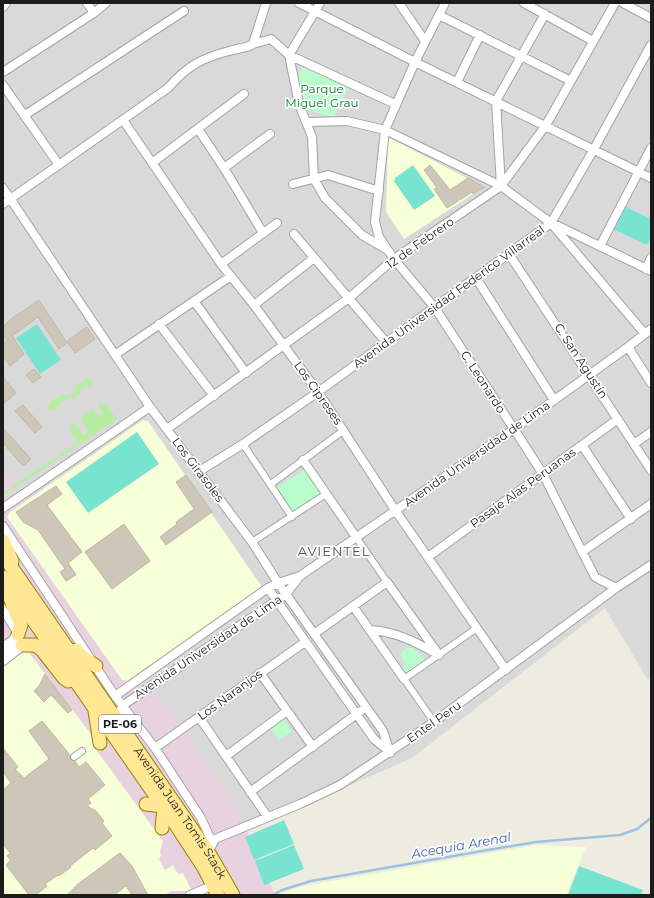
<svg xmlns="http://www.w3.org/2000/svg" width="654" height="898" viewBox="0 0 654 898" font-family="Montserrat,sans-serif">
<style>
.residential{fill:#dad9d9}
.industrial{fill:#e8d2df}
.education{fill:#f7ffd8}
.grass{fill:#b7eda2}
.park{fill:#b9fdcc}
.pitch{fill:#78e4d0}
.lines{fill:none;stroke-linecap:round;stroke-linejoin:round}
.stream{stroke:#9dc3df;stroke-width:2.5}
.building{fill:#cec7b9;stroke:#c1b6a2}
.pedestrian-casing{stroke:#a3a3a3;stroke-width:8}
.minor-casing{stroke:#a3a3a3;stroke-width:10}
.tertiary-casing{stroke:#a3a3a3;stroke-width:12}
.primary-casing{stroke:#938100;stroke-width:15}
.pedestrian{stroke:#fff;stroke-width:6}
.minor{stroke:#fff;stroke-width:8}
.tertiary{stroke:#fff;stroke-width:10}
.primary{stroke:#ffe794;stroke-width:13}
.labels{text-anchor:middle;stroke-width:3.5;stroke-linejoin:round;paint-order:stroke}
.shield{fill:#fff;stroke:#606060;stroke-width:1}
.shield-label{font-size:11px;font-weight:bold;fill:#1c1c1c}
.park-label{font-size:12px;fill:#048027;stroke:#fff}
.street-label{font-size:12px;fill:#1c1c1c;stroke:#fff}
.neighbourhood-label{font-size:13px;letter-spacing:1px;fill:#4f4f4f;stroke:#fff}
.water-label{font-size:13px;font-style:italic;fill:#4263b1;stroke:#fff}
</style>
<rect width="100%" height="100%" fill="#eeece0"/>
<!-- residential -->
<path class="residential" d="M3,3H651V677L648,680L605,608L412,758L213,845L3,541Z"/>
<!-- industrial -->
<path class="industrial" d="M3,469L237,808L275,895H3Z"/>
<!-- education -->
<path class="education" d="M388,137L484,187L404,239L386,212Z
M143,420L148,421L262,587L127,681L122,680L7,517L10,512Z
M27,650L96,741L94,747L163,841L160,851L161,855L159,859L165,870L173,865L178,874L183,873L192,891H172L164,895H3V666Z
M536,845L586,847L566,895H277L304,886Z"/>
<!-- grass -->
<path class="grass" d="M88,378L92,382L93,385L90,387L87,384L80,390L81,393L73,399L71,396L56,406L58,410L55,411L50,410L48,407L50,402L61,395L69,396L70,394L77,391V388L72,387Z
M101,404L107,406L117,419L3,496V493L78,442C73,435 67,430 74,422L84,436L89,432L81,418L92,409L99,416L102,413L97,405Z"/>
<!-- park -->
<path class="park" d="M303,66L348,89L334,117L309,111L296,80Z
M305,469L322,494L292,514L276,488Z
M406,648H414L424,658L426,663L405,678L399,670L406,665L400,654Z
M283,718L292,731L279,740L270,728Z"/>
<!-- pitch -->
<path class="pitch" d="M413,165L435,196L414,210L394,181L395,178Z
M624,206L651,219V238L647,245L613,229Z
M37,324L61,360L40,374L16,338Z
M137,432L159,464L88,513L66,482Z
M284,820L294,844L254,860L245,837Z
M294,845L304,869L264,885L255,861Z
M579,866L643,890L641,895H568Z"/>
<g class="lines">
<!-- stream -->
<path class="stream" d="M273,895L282,890L311,881L482,851L536,842L620,835L637,829L651,818"/>
</g>
<!-- building -->
<path class="building" d="M430,165L450,190L468,178L484,187L473,194L472,192L447,208L434,189L437,188L424,170Z
M39,300L67,343L59,349L38,317L12,336L24,354L10,366L3,356V344L7,340L3,335V327L11,319Z
M87,327L95,339L75,353L67,341Z
M34,369L41,377L33,383L26,375Z
M3,377L16,393L3,404Z
M23,405L42,427L35,433L15,411Z
M3,428L31,459L23,466L3,443Z
M186,475L212,512L166,545L160,537L177,524L176,522L194,509L176,482Z
M56,486L62,494L47,505L82,552L68,563L76,575L66,581L60,572L65,569L38,530L23,522L16,512Z
M124,524L150,561L112,589L85,552Z
M45,674L72,710L68,713L51,695L44,702L34,691L39,686Z
M42,721L70,755L71,760L75,761L79,767L86,762L105,785L88,799L91,803L87,806L96,811L104,821L102,823L112,836L95,850L93,848L70,866L71,867L59,876L58,875L45,884L47,886L36,895H29L6,865L11,860L7,856L10,853L3,844V790L11,783L3,772V748L18,767L15,769L24,778L49,759L29,731Z
M120,853L132,866L148,895H132L126,886L114,895H67L78,884Z"/>
<g class="lines">
<!-- pedestrian casing -->
<g class="pedestrian-casing">
<path id="pedestrian" d="M243,444L292,517
M271,484L344,430
M356,537L387,582
M252,542L326,494
M434,722L404,679L477,628
M74,757L82,751"/>
</g>
<!-- minor casing -->
<g class="minor-casing">
<path id="minor" d="M87,3L94,13
M299,3L415,62L651,178
M320,3L289,55L299,104L312,137L314,179L325,198L362,235L386,249
M399,3L425,41
M445,3L415,62L385,130L375,222L379,237L394,259L435,308L514,429L543,474L595,577L616,588
M524,3L593,41
M623,3L651,18
M3,7L6,3
M439,15L571,81
M253,44L271,39L289,55L395,104
M3,72L94,13L106,3
M457,82L480,35
M3,85L59,165
M25,115L184,11
M123,120L221,264L254,305L318,392L395,510L506,670
M307,122L347,121L385,130L501,186L551,223L645,334
M198,129L224,168L263,233
M152,163L244,94
M224,168L270,134
M293,184L328,175L379,191
M501,186L496,101L545,14
M3,188L150,407L252,542L278,583L383,731L390,753
M3,204L168,88C187,66 202,58 229,51C238,48 245,49 253,44L266,3
M554,224L651,271
M294,234L386,342
M600,246L651,148
M509,254L651,470
M221,264L277,223
M646,269L651,258
M476,278L554,400
M194,301L246,373
M254,305L314,258
M159,324L214,396
M628,347L651,383
M116,354L231,276
M167,429L349,298L394,259L501,186L546,125L615,3
M634,444L651,432
M582,445L631,519
M303,460L356,537
M198,472L243,444L318,392L551,223L594,149L651,45
M3,508L150,407
M3,526L115,696L155,748L201,818L212,842
M582,552L651,504
M428,557L618,419
M268,588L374,739L390,752
M353,606L404,679
M3,609L18,634
M370,630C394,631 416,642 437,654
M314,634L387,582L439,655
M260,673L313,747
M115,696L268,588L278,583L300,576
M199,717L267,816
M117,718L122,706L286,594L300,576L514,429L628,347L651,329
M155,748L305,642
M226,756L287,711
M250,792L361,711
M210,854V849L215,839L300,804L340,785L434,722L616,588L651,565
M190,895L214,885"/>
</g>
<!-- tertiary casing -->
<g class="tertiary-casing">
<path id="tertiary" d="M3,648L13,641L18,634
M3,660L22,645"/>
</g>
<!-- primary casing -->
<g class="primary-casing">
<g id="primary">
<path d="M3,541L12,561"/>
<path id="s1" d="M3,555L210,855L233,895"/>
<path d="M3,577L174,822L204,868L218,895"/>
<path d="M9,595L21,625L18,634"/>
<path d="M22,645H35L42,650L64,678L68,681"/>
<path d="M76,650L82,657L96,666"/>
<path d="M95,711L100,743"/>
<path d="M146,804L163,806"/>
<path d="M162,828L164,808"/>
</g>
</g>
<!-- pedestrian -->
<use href="#pedestrian" class="pedestrian"/>
<!-- minor -->
<use href="#minor" class="minor"/>
<!-- tertiary -->
<use href="#tertiary" class="tertiary"/>
<!-- primary -->
<use href="#primary" class="primary"/>
</g>
<g class="labels">
<!-- shield labels -->
<rect class="shield" x="99" y="715" width="42" height="18" rx="3"/>
<g class="shield-label">
<text x="120" y="728">PE-06</text>
</g>
<!-- park labels -->
<g class="park-label">
<text x="322" y="93">Parque<tspan x="322" dy="14">Miguel Grau</tspan></text>
</g>
<!-- street labels -->
<g class="street-label">
<text transform="translate(420 243) rotate(-35)" y="4">12 de Febrero</text>
<text transform="translate(449 297) rotate(-36)" y="4">Avenida Universidad Federico Villarreal</text>
<text transform="translate(581 361) rotate(57)" y="4">C. San Agustín</text>
<text transform="translate(483 382) rotate(57)" y="4">C. Leonardo</text>
<text transform="translate(318 393) rotate(55)" y="4">Los Cipreses</text>
<text transform="translate(477 454) rotate(-35)" y="4">Avenida Universidad de Lima</text>
<text transform="translate(198 470) rotate(53)" y="4">Los Girasoles</text>
<text transform="translate(523 488) rotate(-36)" y="4">Pasaje Alas Peruanas</text>
<text transform="translate(208 647) rotate(-34)" y="4">Avenida Universidad de Lima</text>
<text transform="translate(230 695) rotate(-36)" y="4">Los Naranjos</text>
<text transform="translate(434 722) rotate(-35)" y="4">Entel Peru</text>
<text dy="4" stroke="none"><textPath href="#s1" startOffset="313">Avenida Juan Tomis Stack</textPath></text>
</g>
<!-- neighbourhood labels -->
<g class="neighbourhood-label">
<text x="334" y="556">AVIENTEL</text>
</g>
<!-- water labels -->
<g class="water-label">
<text transform="translate(461 845) rotate(-10)" y="5">Acequia Arenal</text>
</g>
</g>
<!-- border -->
<rect width="654" height="898" fill="none" stroke="#1c1c1c" stroke-width="8"/>
</svg>
